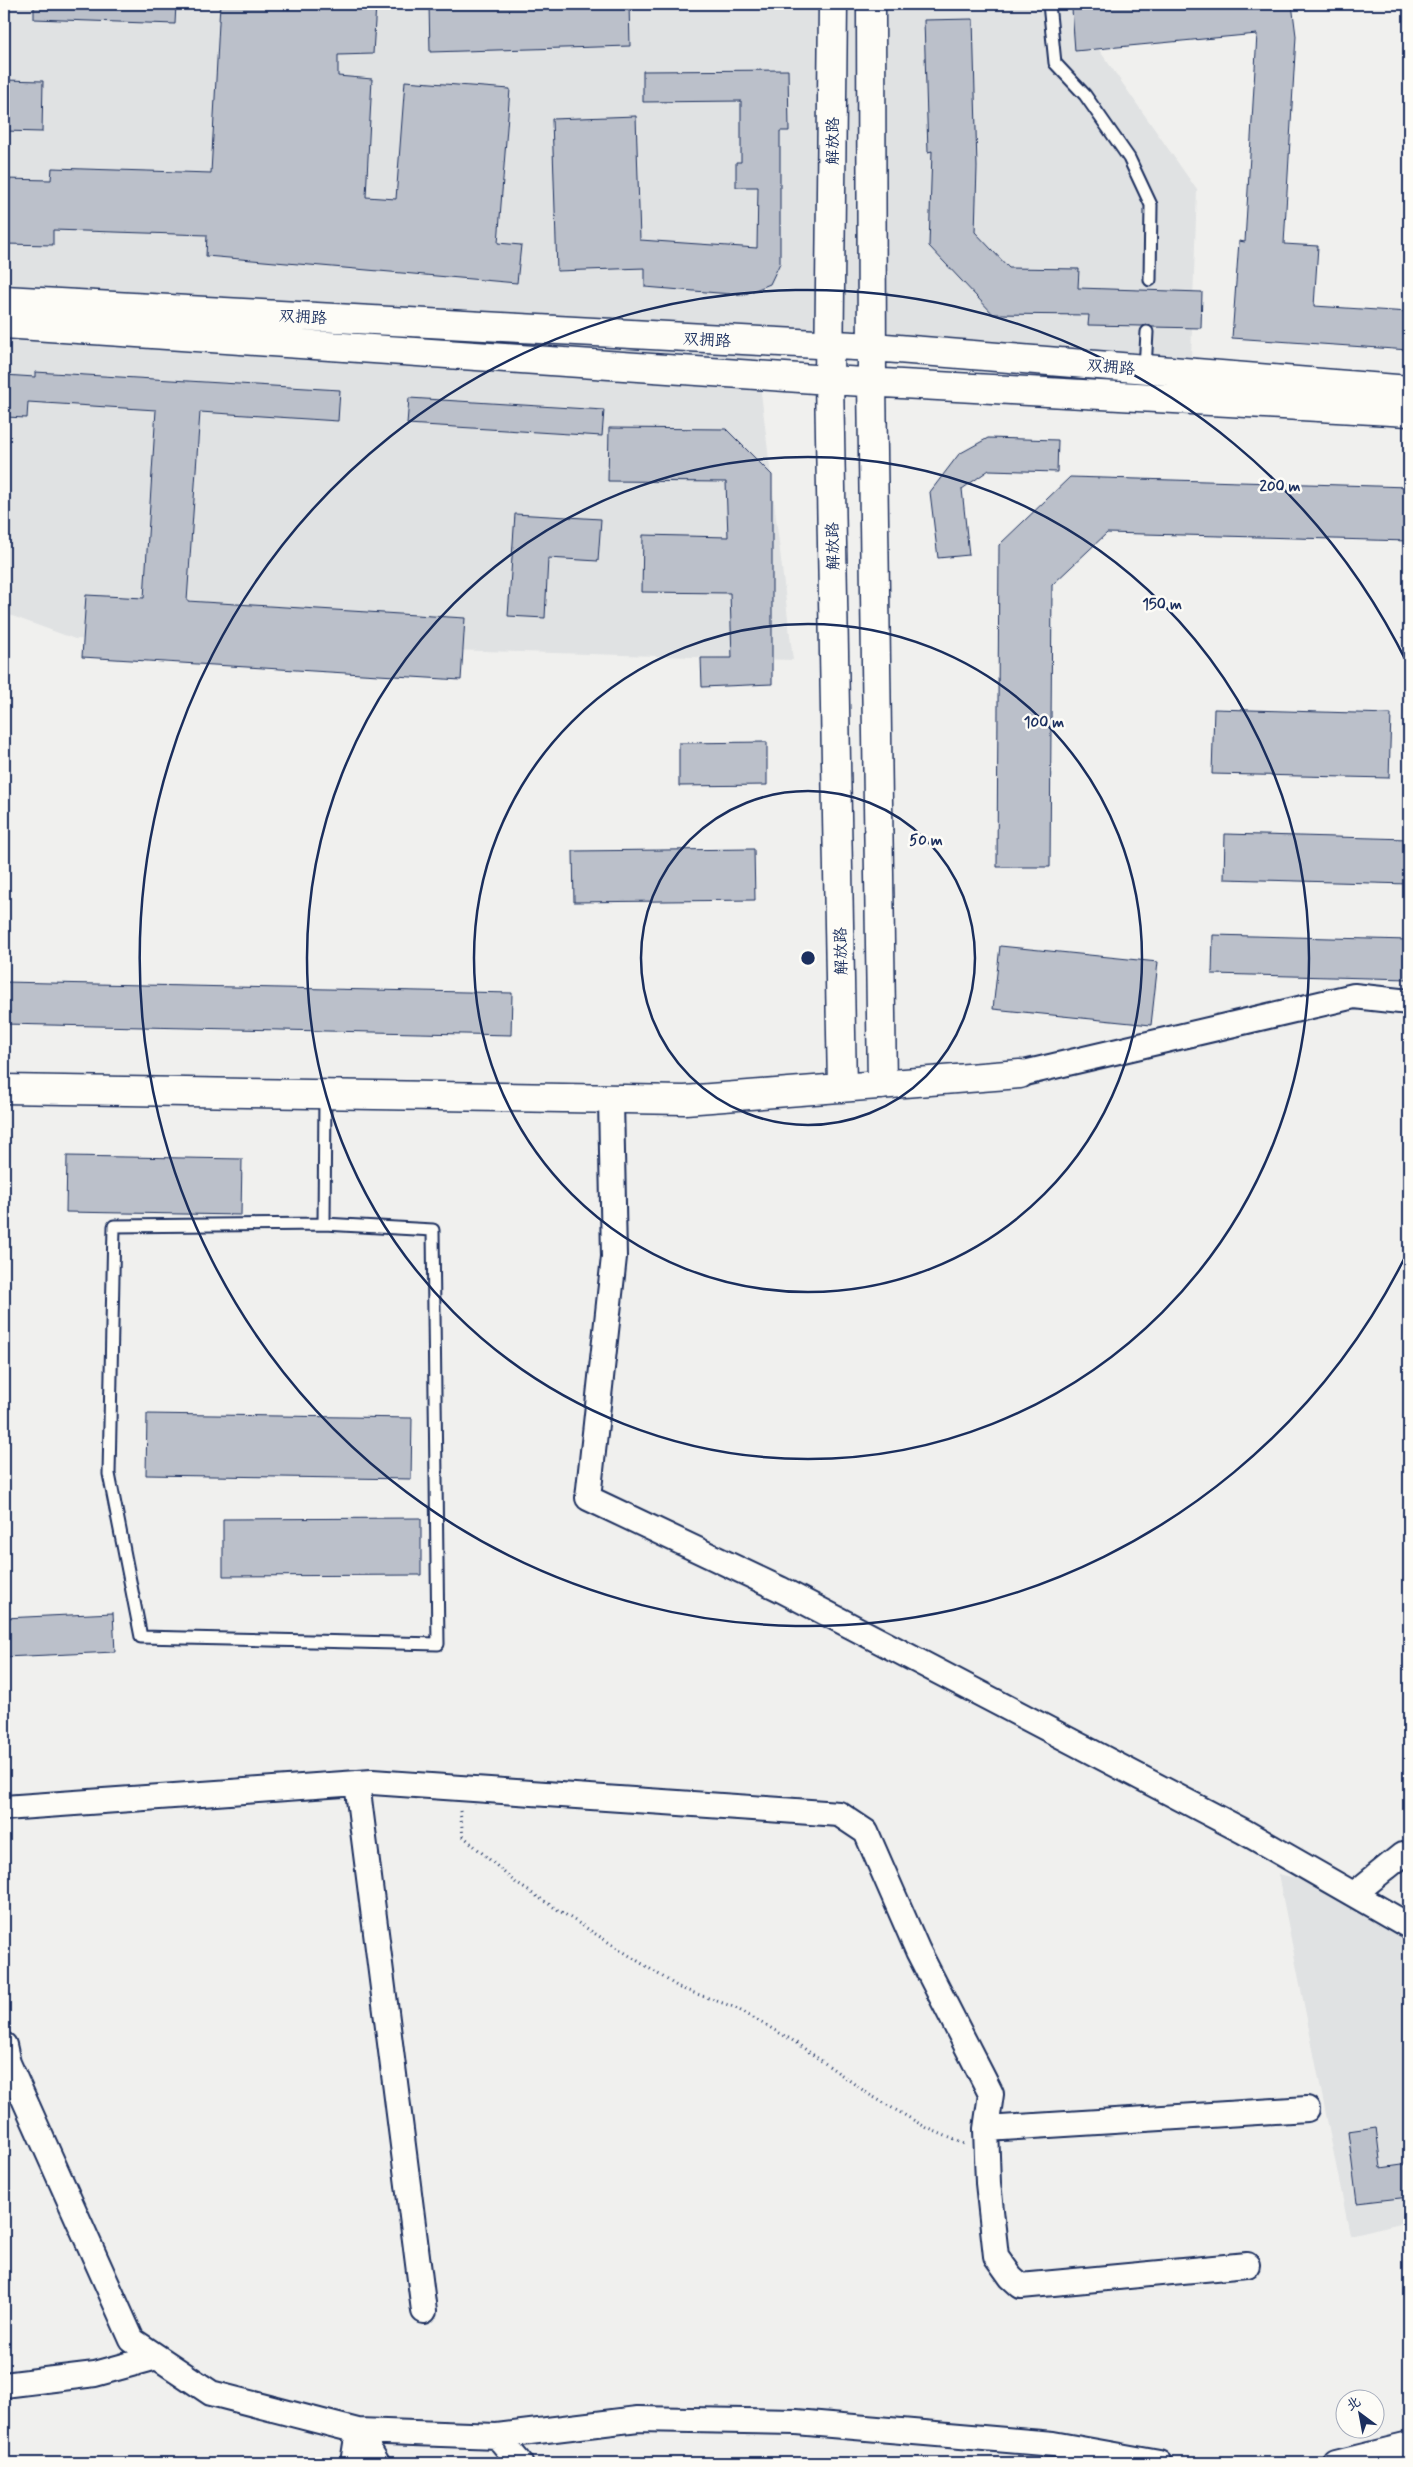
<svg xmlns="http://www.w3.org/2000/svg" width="1413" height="2467" viewBox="0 0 1413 2467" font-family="Mynerve,'LXGW WenKai TC',sans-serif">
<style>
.built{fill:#e0e2e3}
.building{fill:#bbc0ca;stroke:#1b2f5e}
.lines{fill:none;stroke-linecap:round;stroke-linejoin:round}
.lane-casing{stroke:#1b2f5e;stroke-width:15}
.street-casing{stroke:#1b2f5e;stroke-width:28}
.secondary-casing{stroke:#1b2f5e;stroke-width:31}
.path{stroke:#1b2f5e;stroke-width:3;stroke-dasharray:1 4;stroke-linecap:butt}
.lane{stroke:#fdfcf7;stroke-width:11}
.street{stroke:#fdfcf7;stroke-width:24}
.secondary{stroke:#fdfcf7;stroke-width:28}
.ring{fill:none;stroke:#1b2f5e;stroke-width:2.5}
.labels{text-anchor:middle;stroke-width:5;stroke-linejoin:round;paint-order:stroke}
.street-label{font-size:16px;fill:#1b2f5e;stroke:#fdfcf7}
.centre{fill:#1b2f5e;stroke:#fdfcf7;stroke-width:2.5}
.ring-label{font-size:15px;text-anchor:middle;font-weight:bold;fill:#1b2f5e;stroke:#fdfcf7;stroke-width:5;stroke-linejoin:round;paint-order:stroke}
</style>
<rect width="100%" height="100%" fill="#f0f0ee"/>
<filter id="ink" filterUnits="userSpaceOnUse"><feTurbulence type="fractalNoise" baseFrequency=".02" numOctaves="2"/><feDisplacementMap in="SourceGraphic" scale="10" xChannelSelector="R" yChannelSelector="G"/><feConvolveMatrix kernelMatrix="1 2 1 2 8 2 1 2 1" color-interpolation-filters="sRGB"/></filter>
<g filter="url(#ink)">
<!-- built -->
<path class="built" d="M4,4H1067L1197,190L1191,358L754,334L793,660L75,639L4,613Z
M1278,1874L1318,1883L1409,1935V2221L1350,2235Z"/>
<!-- building -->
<path class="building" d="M34,4H176L175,24L34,19Z
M220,4H376L373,54L338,55V76L372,79L366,197L396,199L405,81L510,89L498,243L521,245L517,283L206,256L207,235L53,230V245L4,244V179L51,180L52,168L211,173Z
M429,4H629L630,46L430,52Z
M1129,4H1292L1296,36L1284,244L1318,246L1314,306L1409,312V350L1232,338L1239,241L1245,242L1257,34L1075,51L1072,9Z
M973,19L977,167L975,232L1009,268L1079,269L1078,288L1202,292L1201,328L1152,327L1147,325L1142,326L1088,325L1089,315L993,314L929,246L932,151L928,152L924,20Z
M788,70L789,131H780V263L770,284L743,295L645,287V268L557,271L552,119L636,116L640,240L757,248L758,187H736V162H741V101L643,102V71Z
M4,80L43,81L42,132L4,131Z
M35,372L340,390L338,421L200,412L187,601L465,618L461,680L82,657L86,595L144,598L156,410L28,402L27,418L4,417V375L35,377Z
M409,398L604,410L602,436L407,424Z
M609,428L726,429L772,475V684L702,687L701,658H732L730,593L642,592L643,535L728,537L726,482L608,481Z
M988,438L1058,440L1057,472L989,470L962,489L969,555L938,558L930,492L959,454Z
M1070,477L1409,487V541L1107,533L1052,585L1050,867H997L999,545Z
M515,514L601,519L598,561L548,558L545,618L508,616Z
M1214,709L1391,714L1389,778L1212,774Z
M767,742V785L679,786V743Z
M1225,834L1409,839V884L1224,879Z
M754,849L755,900L574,902L573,851Z
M1213,935L1409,940V979L1212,974Z
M1000,946L1158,962L1151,1025L993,1009Z
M4,982L512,993L511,1035L4,1024Z
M67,1156L242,1159L241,1215L66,1212Z
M147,1414L412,1418L411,1479L146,1475Z
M421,1518V1575L223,1576V1519Z
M113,1613L115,1652L4,1657V1618Z
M1376,2127L1381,2168L1409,2164V2197L1357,2203L1348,2131Z"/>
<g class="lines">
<!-- lane casing -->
<g class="lane-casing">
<path id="lane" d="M1049,4L1055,63L1085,95L1129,158L1151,205L1150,280
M1145,369L1147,332
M324,1224L114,1226L109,1474L141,1637L438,1644L433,1230L324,1224L325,1095"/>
</g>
<!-- street casing -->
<g class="street-casing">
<path id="street" d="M1020,1074L1354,996L1409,1002
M611,1099L614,1257L588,1498L780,1589L1243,1831L1409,1926
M357,1783L424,2311
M4,1808L372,1782L839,1814L866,1832L918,1951L984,2080L991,2094L986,2129L1307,2109
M1354,1894L1402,1855H1409
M4,2045L8,2063L132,2340L211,2393L358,2431L497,2436L638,2419L796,2422L1053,2444L1159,2463
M986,2129L988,2183L996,2256L1011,2277L1021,2286L1247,2265
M4,2385L95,2374L157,2357
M358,2431L377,2463
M497,2436L520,2463
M353,2463L358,2431
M1336,2463L1409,2445"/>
</g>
<!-- secondary casing -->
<g class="secondary-casing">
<path id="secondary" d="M833,4L829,380L842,1088
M871,4L872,382L882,1085
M4,300L873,347L1409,390
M4,324L829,380L1409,412
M4,1089L685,1100L1020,1074"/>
</g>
<!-- path -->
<path class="path" d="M460,1811L463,1836L516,1883L680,1988L734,2007L792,2040L870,2095L927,2128L964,2144"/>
<!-- lane -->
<use href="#lane" class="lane"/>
<!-- street -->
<use href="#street" class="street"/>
<!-- secondary -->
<use href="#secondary" class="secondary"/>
</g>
</g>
<!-- distance rings -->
<g class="ring">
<circle cx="808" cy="958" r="167"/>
<circle cx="808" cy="958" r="334"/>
<circle cx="808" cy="958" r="501"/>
<path d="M1408 1251A668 668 0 1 1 1408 665"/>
</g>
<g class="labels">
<!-- street labels -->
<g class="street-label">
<text transform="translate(832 141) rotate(-90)" y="6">解放路</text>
<text transform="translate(303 316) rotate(3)" y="6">双拥路</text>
<text transform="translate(707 339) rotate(3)" y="6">双拥路</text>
<text transform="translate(1111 366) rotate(5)" y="6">双拥路</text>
<text transform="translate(832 546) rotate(-91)" y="6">解放路</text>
<text transform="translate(840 951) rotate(-91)" y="6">解放路</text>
</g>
</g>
<circle cx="808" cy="958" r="8" class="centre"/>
<g class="ring-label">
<text x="1280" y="491">200 m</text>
<text x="1162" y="609">150 m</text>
<text x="1044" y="727">100 m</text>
<text x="926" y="845">50 m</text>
</g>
<!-- margin -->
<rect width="1413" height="2467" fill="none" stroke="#fdfcf7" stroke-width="20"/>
<rect x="10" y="10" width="1393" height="2447" fill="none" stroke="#1b2f5e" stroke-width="2" filter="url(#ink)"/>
<!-- north arrow -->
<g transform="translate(1360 2414) rotate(328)"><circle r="24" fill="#fdfcf7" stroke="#a3aaba"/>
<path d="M0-4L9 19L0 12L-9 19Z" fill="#1b2f5e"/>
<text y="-8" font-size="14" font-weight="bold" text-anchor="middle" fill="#1b2f5e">北</text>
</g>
</svg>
